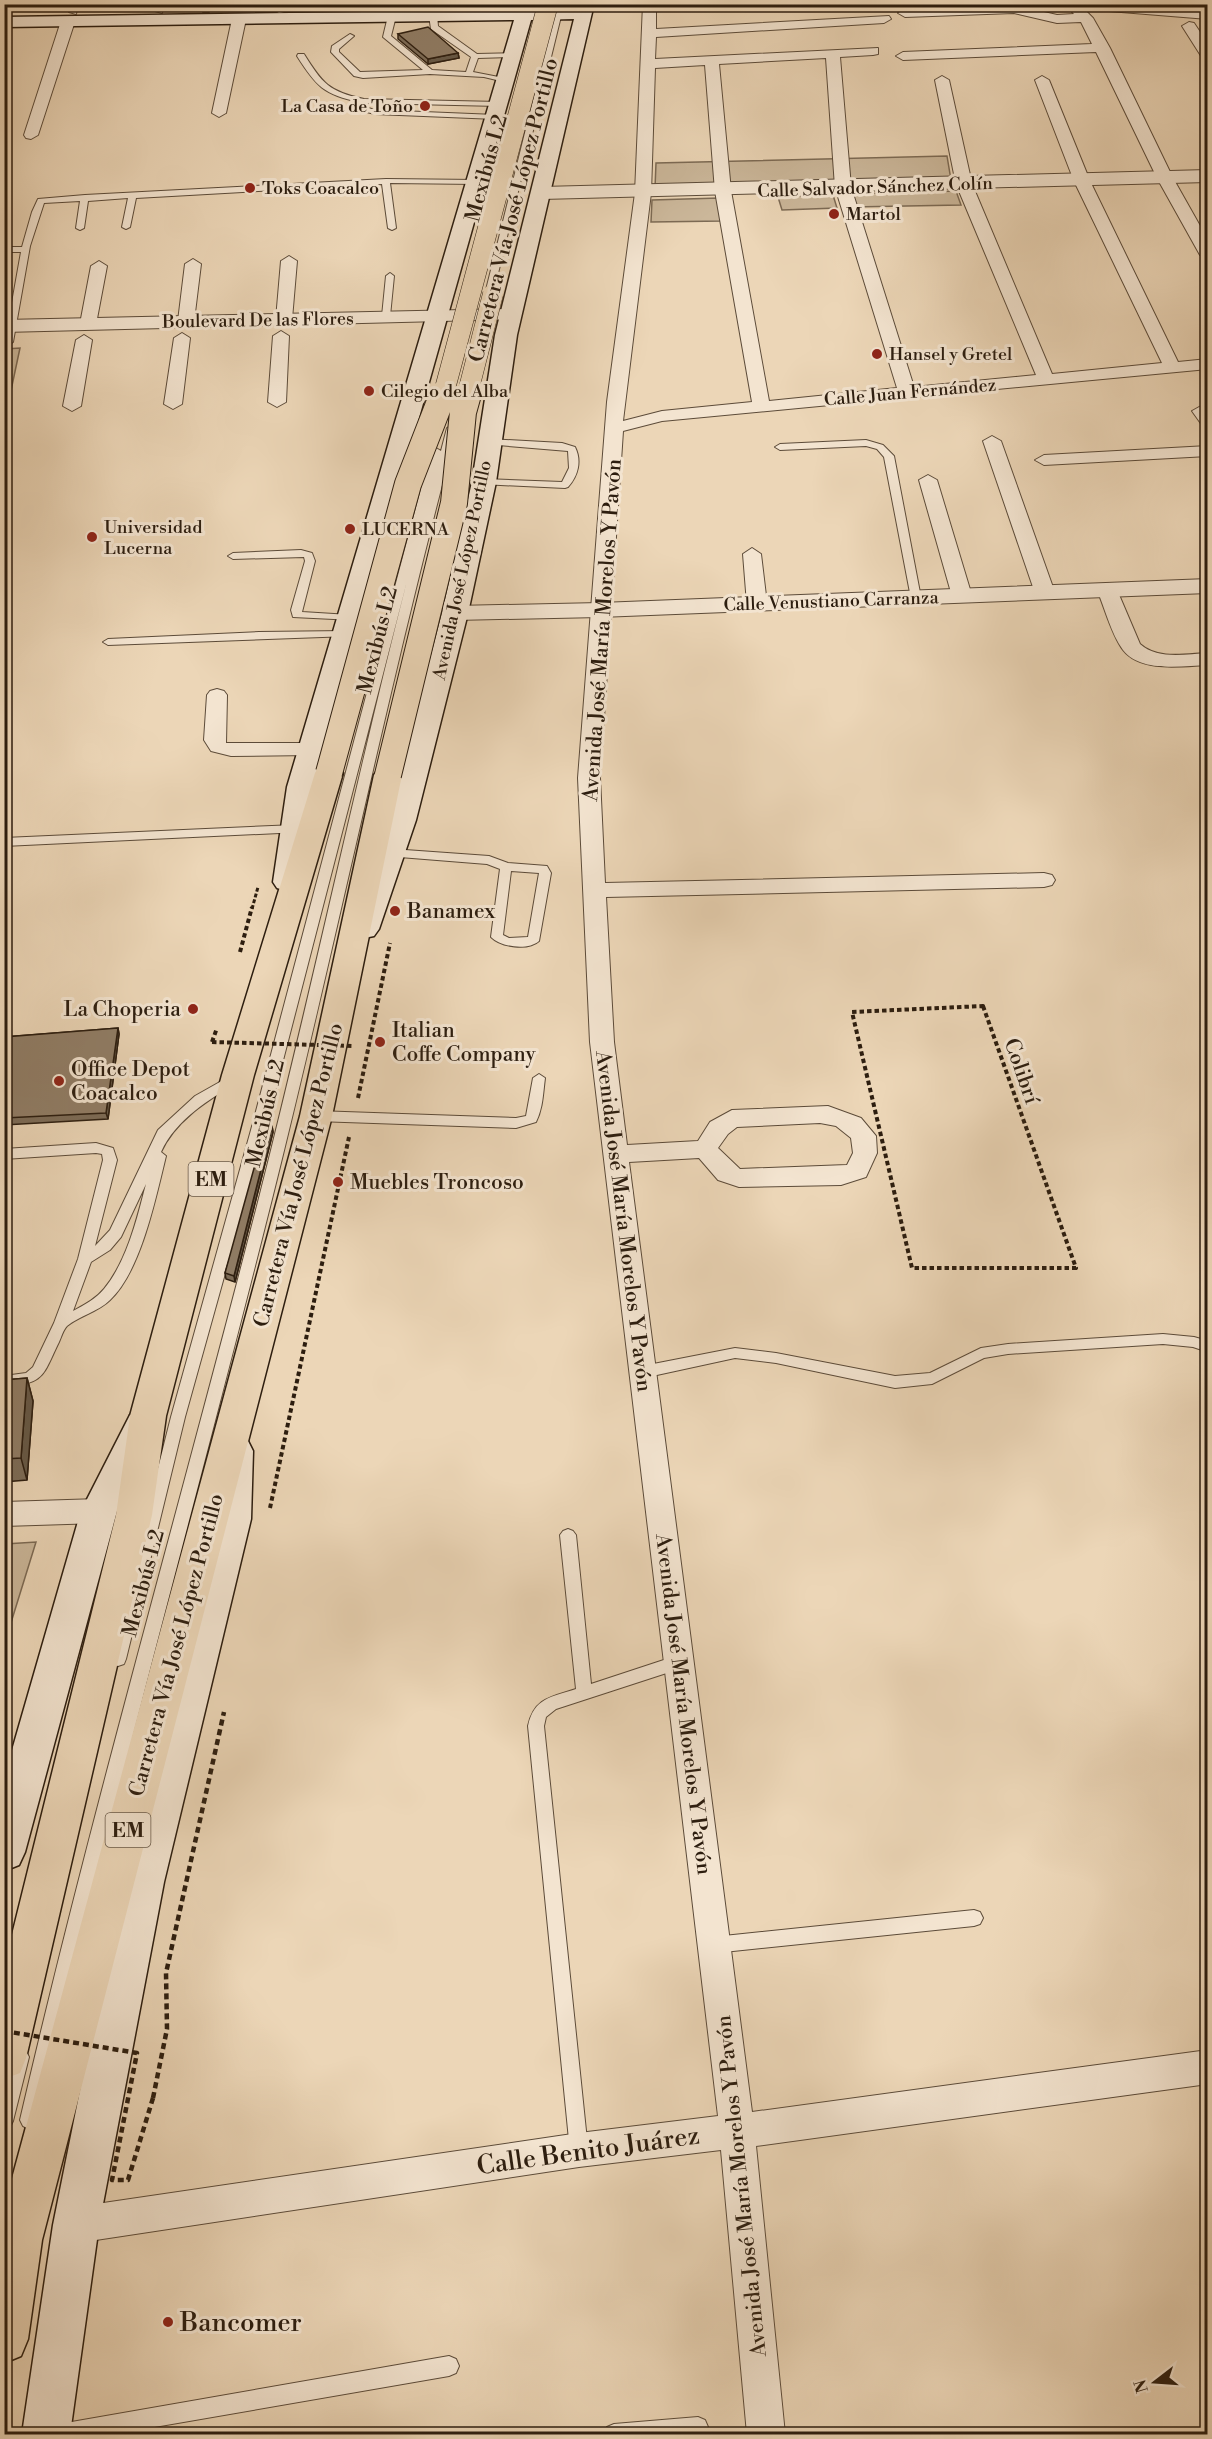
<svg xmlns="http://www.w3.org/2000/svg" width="1212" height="2439" viewBox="0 0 1212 2439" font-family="'Libre Bodoni',serif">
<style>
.green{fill:#cbb79a;stroke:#7c6a54;stroke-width:1.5}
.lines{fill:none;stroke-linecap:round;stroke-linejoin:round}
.service-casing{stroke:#5c4b39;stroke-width:2}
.minor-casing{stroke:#5c4b39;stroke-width:2}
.tertiary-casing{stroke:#5c4b39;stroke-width:2}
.secondary-casing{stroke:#2c1d0f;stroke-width:3}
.primary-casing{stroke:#2c1d0f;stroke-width:3}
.path-far2{stroke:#2c1d0f;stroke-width:3;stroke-dasharray:4 2;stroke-linecap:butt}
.path-far1{stroke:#2c1d0f;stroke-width:4;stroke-dasharray:4.5 3;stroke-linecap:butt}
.path{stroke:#2c1d0f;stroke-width:4.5;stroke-dasharray:6 4;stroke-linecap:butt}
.service{fill:#f3e4d0;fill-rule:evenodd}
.minor{fill:#f3e4d0;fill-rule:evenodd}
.tertiary{fill:#f3e4d0;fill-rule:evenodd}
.secondary{fill:#f3e4d0;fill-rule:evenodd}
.primary{fill:#ecd6b7;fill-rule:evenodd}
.primary-bridge-far1-casing{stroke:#2c1d0f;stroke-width:21;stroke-linecap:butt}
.primary-bridge-casing{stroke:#2c1d0f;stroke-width:28;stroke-linecap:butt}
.path-bridge-far1{stroke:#2c1d0f;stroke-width:4;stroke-dasharray:4.5 3;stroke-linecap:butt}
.path-bridge{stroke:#2c1d0f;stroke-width:4.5;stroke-dasharray:6 4;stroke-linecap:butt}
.primary-bridge-far1{stroke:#ecd6b7;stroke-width:20}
.primary-bridge{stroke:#ecd6b7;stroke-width:26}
.wall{fill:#7c6c58;stroke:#2c1d0f;stroke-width:1.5}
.shaded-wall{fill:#655847;stroke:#2c1d0f;stroke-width:1.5}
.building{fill:#907d66;stroke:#2c1d0f;stroke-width:1.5}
.poi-dot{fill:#8f2418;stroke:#f3e4d0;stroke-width:2}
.labels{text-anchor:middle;stroke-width:6;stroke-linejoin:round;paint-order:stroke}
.far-poi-label{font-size:18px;fill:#2c1d0f;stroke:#f3e4d0;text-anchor:start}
.far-street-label{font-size:18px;fill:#2c1d0f;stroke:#f3e4d0}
.shield{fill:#f3e4d0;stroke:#685949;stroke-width:1.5}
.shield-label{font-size:20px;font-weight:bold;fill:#2c1d0f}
.street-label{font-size:21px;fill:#2c1d0f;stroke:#f3e4d0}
.poi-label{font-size:21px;fill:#2c1d0f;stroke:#f3e4d0;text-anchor:start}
.near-street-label{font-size:26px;fill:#2c1d0f;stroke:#f3e4d0}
.near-poi-label{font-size:26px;fill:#2c1d0f;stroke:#f3e4d0;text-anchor:start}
</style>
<rect width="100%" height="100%" fill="#ecd6b7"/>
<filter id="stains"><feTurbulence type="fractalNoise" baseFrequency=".00333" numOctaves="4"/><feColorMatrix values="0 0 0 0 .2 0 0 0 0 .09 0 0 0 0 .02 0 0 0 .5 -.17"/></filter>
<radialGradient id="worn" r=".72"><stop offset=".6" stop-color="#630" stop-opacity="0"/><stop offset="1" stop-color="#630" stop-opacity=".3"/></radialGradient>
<!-- green -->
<path class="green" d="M947,156L951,180L655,188L656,163Z
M956,191L961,205L852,207L848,194Z
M833,195L837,208L782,210L778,197Z
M719,198L723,221L651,222L652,200Z
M20,348L6,414H5V349Z
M36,1542L5,1642V1544Z"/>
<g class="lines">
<!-- service casing -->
<g class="service-casing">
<path id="service" d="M71,4H78L76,14L69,12Z
M157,4H164L162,13L155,11Z
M203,4H210L209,12H203Z
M557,4H564L491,302L487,305L483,302Z
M433,13L437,15L438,26L477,54L517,53V57H514L478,58L473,72L509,79V83L484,77L430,74L363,78L354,76L331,52L332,46L350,34L354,36L339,49V52L360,72L423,70L383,37L388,16L392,14L396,16L391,36L432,70L466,72L471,57L431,29L429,15Z
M298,54H304C322,83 329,92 364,99L499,102L503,104L499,106L367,103L365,107L375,110L496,115L500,117L496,119L375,114L358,110L360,102C324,95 316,86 297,56Z
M386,179L477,180L481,182L477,184L390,183L396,228L392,230L388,228L382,184L136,198L130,227L126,229L122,227L128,198L88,201L84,228L80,230L76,228L80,201L44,203L30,246L13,342L9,345L5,342L21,252H4V247H22L32,212L38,199L85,195Z
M390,273L394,276L390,316L386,319L382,316L386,276Z
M452,425L457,428C389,682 337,940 273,1195C196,1503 109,1810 38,2120L35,2126L29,2129L23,2126L20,2120C92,1809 181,1503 260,1194C312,990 355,784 407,581L265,1130L185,1417L126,1659L124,1664L118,1666L112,1664L110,1659L171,1417L251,1130L431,451L436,448L441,451L430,493L447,428Z
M489,439L562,443L575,447C582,461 578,476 568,487L565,488L481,484V480L484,479L562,482L569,468L568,451L486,444V440Z
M866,440L883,445L894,456L921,598L920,600L916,601L911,598L884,457L877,449L866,446L780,450L775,447L780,444Z
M301,550L312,553L315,561L302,612L350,615L354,616V620L293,617L291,610L305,561L304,557L233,559L228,556L233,553Z
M346,631L351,634L350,636L108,645L103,642L108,639L259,632Z
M296,825L302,829L300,832L4,846V838Z
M391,849L489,856L508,863L547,866L551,873L539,941C528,951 501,947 491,937L500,869L487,864L387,856L385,853L387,850ZM511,871L539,873L528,937L509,938L503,935Z
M234,1074L239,1075L240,1078L239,1081C209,1100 176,1119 161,1152L166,1156C156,1197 141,1271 110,1300C98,1312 79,1316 67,1326C63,1330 61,1338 59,1342C41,1379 46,1381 4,1388V1376L26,1373L33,1367L54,1323L78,1259L103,1160L102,1154L96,1153L4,1159V1149L96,1143L113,1148L117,1160L95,1246L110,1230L158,1130L195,1096ZM146,1184C137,1219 127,1261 104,1289C96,1299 84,1305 73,1311L91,1262L110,1250L121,1237Z
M539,1074L545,1078C543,1093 543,1108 536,1122L516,1128L316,1121L310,1116L316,1111L516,1118L526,1116L533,1078Z
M1163,1334L1194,1337L1208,1341V1352L1193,1347L1163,1344L1008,1354L984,1358L932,1384L895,1388L776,1363L735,1358L643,1378L638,1376L636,1372L638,1368L643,1366L735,1348L776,1353L895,1376L930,1373L981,1348L1008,1344Z
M568,1529L573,1531L576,1535L591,1684L679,1655L685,1657L687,1662L685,1667L556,1709L546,1717L544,1726L588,2150L586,2157L579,2159L572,2157L570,2150L528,1726C534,1698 551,1697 576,1689L560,1535L563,1531Z
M974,1910L980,1912L983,1918L980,1924L974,1926L714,1953L708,1951L705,1945L708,1939L714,1937Z
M20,2048L26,2051L29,2057L13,2121L10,2127L4,2130V2083L14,2051Z
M449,2356L456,2359L459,2366L456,2373L449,2376L114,2434H50L53,2427L60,2424Z
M698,2417L705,2420L708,2427L704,2434H604L607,2427L614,2424Z"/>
</g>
<!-- minor casing -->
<g class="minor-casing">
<path id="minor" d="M273,4H287L284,12L279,13L272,9Z
M643,4H685L679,8L656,10V29L889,16L891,19L884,23L656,37L655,59L878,48V54L873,55L840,57L851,187L914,387L1036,375L956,184L935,80L942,76L949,80L972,184L1052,374L1162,363L1074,181L1035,80L1042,76L1049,80L1090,181L1178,362L1208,359V369L662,421L623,431L600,778L605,883L1044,873L1052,875L1055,880L1052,885L1044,887L606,897L614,1042L627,1145L698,1141L710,1122L732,1110L828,1106L861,1118L876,1136L877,1153L866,1177L841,1185L739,1187L718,1180L699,1158L629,1162L752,2112L1208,2050V2084L756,2146L785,2434H747L721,2150L579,2167L76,2243L63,2238L58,2225L63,2212L76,2207L579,2133L718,2116L590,1042L578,778L607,402L635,193ZM826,58L835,187L897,388L769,401L731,191L719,64ZM705,65L715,191L752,402L662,411L623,421L651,193L655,68ZM820,1123L836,1126L851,1138L853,1153L847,1165L740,1169L718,1148L728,1134L737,1127Z
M1065,4H1131L1208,11V19L1084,9L1093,18L1110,48L1173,178L1208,240V260L1200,255L1157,178L1096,52L903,60L896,56L903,52L1092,44L1081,22L1057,23L1014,13L905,17L898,13L905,9L1014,5L1057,15L1074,14Z
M239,15L246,19L226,113L219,117L212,113L232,19Z
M68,17L75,21L38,135L31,139L26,138L24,135L61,21Z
M1189,22L1194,23L1208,44V60L1203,59L1182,26Z
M289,256L297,261L292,319L284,324L276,319L281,261Z
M193,259L201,264L194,321L186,326L178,321L185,264Z
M99,261L107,266L96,324L88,329L80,324L91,266Z
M281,331L289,336L286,402L277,407L268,402L273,336Z
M182,333L190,338L182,404L173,409L164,404L174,338Z
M84,335L92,340L81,406L72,411L63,406L76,340Z
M1201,406L1208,408V426L1202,425L1192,411Z
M992,436L1001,441L1055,593L1052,597L1045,599L1035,593L983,441Z
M1208,446V456L1044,465L1035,460L1044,455Z
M928,475L937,480L972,596L969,600H955L952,596L919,480Z
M752,548L761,554L767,604L757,610L747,604L743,554Z
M1107,584L1117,590L1140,644C1158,660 1185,654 1208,653V665C1182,666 1141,673 1123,650C1111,634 1105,608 1097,590Z
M217,689L224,691L227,695L226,743H312L319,745L322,749L319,753L312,755L231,756L211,751L204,740L207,695L210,691Z
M99,1499L109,1503L113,1511L109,1519L99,1523L4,1526V1502Z"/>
</g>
<!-- tertiary casing -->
<g class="tertiary-casing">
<path id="tertiary" d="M1208,170V182L542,199L533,193L542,187Z
M511,309L518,311L521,315L518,319L4,332V320Z
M1208,579V593L600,617L455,620L447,618L443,613L447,608L455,606L600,603Z"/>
</g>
<!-- secondary casing -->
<g class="secondary-casing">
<path id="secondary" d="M518,4H535L534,9H576L577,4H594L517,335L496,482L468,613L416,820L379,929L374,936L364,938L354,936L349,929L388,820L442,613L472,482L495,335L574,19L531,20L315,787L301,882L297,888L287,891L277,888L273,882L287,787L514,20L4,27V17L517,10Z
M143,1411L156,1415L161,1425L117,1511L25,1852L19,1865L4,1871V1778L81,1511L130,1415Z
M235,1437L248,1441L253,1451L251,1519L164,1882L99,2225L70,2434H22L53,2225L122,1882L215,1519L217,1451L222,1441Z"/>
</g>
<!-- primary casing -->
<g class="primary-casing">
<path id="primary" d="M329,765L339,767L343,773L254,1075L166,1416L152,1515L26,2058L20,2073L4,2079V1967L116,1515L130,1416L222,1075L315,773L319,767Z
M388,767L398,769L402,775L332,1116L42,2240L28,2339L21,2356L4,2363V2208L300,1116L374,775L378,769Z"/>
</g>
<!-- path-far2 -->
<path class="path-far2" d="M252,909L258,887"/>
<!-- path-far1 -->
<path class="path-far1" d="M240,952L252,907
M983,1006L1076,1268H912L852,1012Z
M212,1042L217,1028
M358,1098L390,943
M270,1508L349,1137"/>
<!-- path -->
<path class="path" d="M153,2098L167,2029L166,1973L224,1712"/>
<!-- service -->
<use href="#service" class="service"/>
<!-- minor -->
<use href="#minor" class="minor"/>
<!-- tertiary -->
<use href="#tertiary" class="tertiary"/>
<!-- secondary -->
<use href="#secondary" class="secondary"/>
<!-- primary -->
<use href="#primary" class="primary"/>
<!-- primary-bridge-far1 casing -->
<g class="primary-bridge-far1-casing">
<path id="primary-bridge-far1" d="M443,396L548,4
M467,396L493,294"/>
</g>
<!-- primary-bridge casing -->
<g class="primary-bridge-casing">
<path id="primary-bridge" d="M329,773L408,484L443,394
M388,775L454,503L463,412L468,394"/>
</g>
<!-- path-bridge-far1 -->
<path class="path-bridge-far1" d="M212,1042L354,1046"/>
<!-- path-bridge -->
<path class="path-bridge" d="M4,2031L137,2053L112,2180H128L153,2098"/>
<!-- primary-bridge-far1 -->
<use href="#primary-bridge-far1" class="primary-bridge-far1"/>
<!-- primary-bridge -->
<use href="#primary-bridge" class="primary-bridge"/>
</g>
<!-- wall -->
<path class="wall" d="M398,34L458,53L459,58L428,64L398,39Z
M118,1028L119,1034L108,1119L4,1125V1037Z
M272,1126L273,1132L235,1282L226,1279L225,1273Z
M27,1378L33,1401L27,1480L4,1482V1380Z"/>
<!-- shaded-wall -->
<path class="shaded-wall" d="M458,53L459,58L428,64V59Z
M118,1028L119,1034L108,1119L106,1113Z
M272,1126L273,1132L235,1282L234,1276Z
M27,1378L33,1401L27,1480L21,1458Z"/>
<!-- building -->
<path class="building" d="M428,27L458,53L428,59L398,34Z
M118,1028L106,1113L4,1118V1037Z
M266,1125L272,1126L234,1276L225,1273Z
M27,1378L21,1458L4,1459V1380Z"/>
<!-- markers -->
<g class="poi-dot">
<circle cx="425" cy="106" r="6"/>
<circle cx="250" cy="188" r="6"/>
<circle cx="834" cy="214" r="6"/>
<circle cx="877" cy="354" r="6"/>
<circle cx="369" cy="391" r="6"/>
<circle cx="350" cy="529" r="6"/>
<circle cx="92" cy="537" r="6"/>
<circle cx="395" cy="911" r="6"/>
<circle cx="193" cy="1009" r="6"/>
<circle cx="380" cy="1042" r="6"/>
<circle cx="59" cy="1081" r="6"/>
<circle cx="338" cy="1182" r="6"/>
<circle cx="168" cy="2322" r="6"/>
</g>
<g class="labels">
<!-- far-poi labels -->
<g class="far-poi-label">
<text x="413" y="112" text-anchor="end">La Casa de Toño</text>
<text x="262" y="194">Toks Coacalco</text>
<text x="846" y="220">Martol</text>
<text x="889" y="360">Hansel y Gretel</text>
<text x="381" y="397">Cilegio del Alba</text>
<text x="104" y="533">Universidad<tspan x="104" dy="21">Lucerna</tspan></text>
<text x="362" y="535">LUCERNA</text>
</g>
<!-- far-street labels -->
<g class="far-street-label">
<text transform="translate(875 187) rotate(-2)" y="6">Calle Salvador Sánchez Colín</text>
<text transform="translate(258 320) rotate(-1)" y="6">Boulevard De las Flores</text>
<text transform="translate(910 392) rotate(-5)" y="6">Calle Juan Fernández</text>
<text transform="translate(462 570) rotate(-78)" y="6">Avenida José López Portillo</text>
<text transform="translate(831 601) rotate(-2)" y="6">Calle Venustiano Carranza</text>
</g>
<!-- shield labels -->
<g class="shield">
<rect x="188.5" y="1162" width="45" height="34" rx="4.5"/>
<rect x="105.5" y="1813" width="45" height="34" rx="4.5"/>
</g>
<g class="shield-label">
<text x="211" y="1186">EM</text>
<text x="128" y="1837">EM</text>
</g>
<!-- street labels -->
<g class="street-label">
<text transform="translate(486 168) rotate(-75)" y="7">Mexibús L2</text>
<text transform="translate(513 210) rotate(-76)" y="7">Carretera Vía José López Portillo</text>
<text transform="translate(602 630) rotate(-86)" y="7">Avenida José María Morelos Y Pavón</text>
<text transform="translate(377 640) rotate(-76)" y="7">Mexibús L2</text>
<text transform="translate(1022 1071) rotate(71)" y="7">Colibrí</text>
<text transform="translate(265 1113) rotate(-77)" y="7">Mexibús L2</text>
<text transform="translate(298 1175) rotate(-76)" y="7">Carretera Vía José López Portillo</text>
<text transform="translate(624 1221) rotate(83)" y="7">Avenida José María Morelos Y Pavón</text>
<text transform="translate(143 1583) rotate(-75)" y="7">Mexibús L2</text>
<text transform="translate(176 1645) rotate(-75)" y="7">Carretera Vía José López Portillo</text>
<text transform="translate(684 1704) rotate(83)" y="7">Avenida José María Morelos Y Pavón</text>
<text transform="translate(741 2186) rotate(-96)" y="7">Avenida José María Morelos Y Pavón</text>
</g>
<!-- poi labels -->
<g class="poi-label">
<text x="407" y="918">Banamex</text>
<text x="181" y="1016" text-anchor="end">La Choperia</text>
<text x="392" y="1037">Italian<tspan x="392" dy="24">Coffe Company</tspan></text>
<text x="71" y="1076">Office Depot<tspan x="71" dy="24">Coacalco</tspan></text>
<text x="350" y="1189">Muebles Troncoso</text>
</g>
<!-- near-street labels -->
<g class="near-street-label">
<text transform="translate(588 2150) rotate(-8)" y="9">Calle Benito Juárez</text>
</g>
<!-- near-poi labels -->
<g class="near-poi-label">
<text x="180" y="2331">Bancomer</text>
</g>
</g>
<!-- margin -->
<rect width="1212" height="2439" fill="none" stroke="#ecd6b7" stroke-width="24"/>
<rect x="6" y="6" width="1200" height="2427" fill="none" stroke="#2c1d0f" stroke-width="3"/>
<rect x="12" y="12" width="1188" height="2415" fill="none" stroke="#2c1d0f" stroke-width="1.5"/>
<!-- north arrow -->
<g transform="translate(1155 2382) rotate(253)" stroke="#f3e4d0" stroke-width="4.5" paint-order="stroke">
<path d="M0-4.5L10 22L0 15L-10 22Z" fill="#2c1d0f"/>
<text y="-9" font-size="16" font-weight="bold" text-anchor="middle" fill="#2c1d0f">N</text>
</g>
<rect width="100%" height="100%" filter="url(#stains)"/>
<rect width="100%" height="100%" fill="url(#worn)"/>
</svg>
